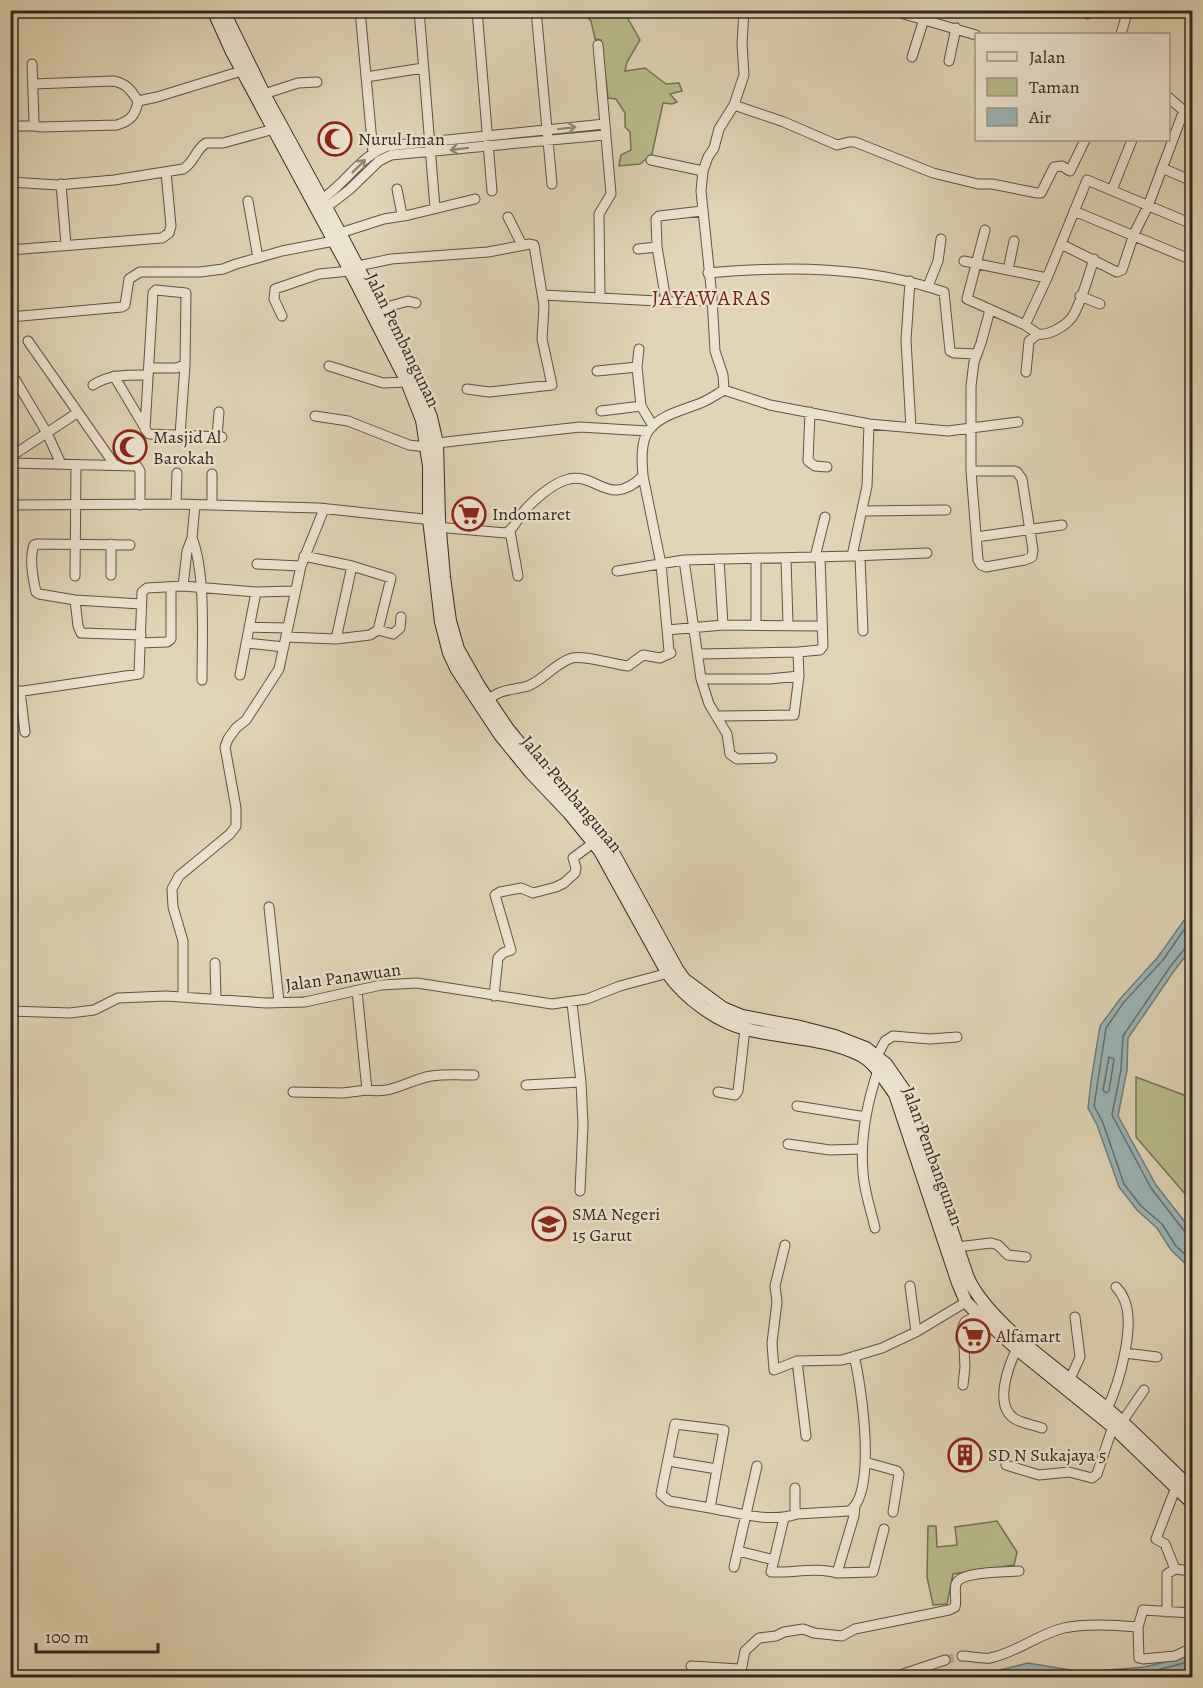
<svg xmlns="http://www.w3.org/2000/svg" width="1203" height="1688" viewBox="0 0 1203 1688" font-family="Alegreya,serif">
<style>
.green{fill:#b8bb89;stroke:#757252;stroke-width:1.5}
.water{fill:#9ab5b8;stroke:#707d7a;stroke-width:1.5}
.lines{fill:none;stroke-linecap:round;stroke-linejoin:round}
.shore{stroke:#666f6a;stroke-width:1.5}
.minor-tunnel{stroke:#beb296;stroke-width:9;stroke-dasharray:9 4.5;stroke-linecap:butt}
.minor-casing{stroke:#5e5442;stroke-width:11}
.secondary-casing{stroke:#32291c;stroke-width:14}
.minor{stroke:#ece3ce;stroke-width:9}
.secondary{stroke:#ece3ce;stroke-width:12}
.oneway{stroke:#8f8675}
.labels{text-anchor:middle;stroke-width:4.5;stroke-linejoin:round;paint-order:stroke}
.poi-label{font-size:18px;fill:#32291c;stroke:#ece3ce;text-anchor:start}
.street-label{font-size:18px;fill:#32291c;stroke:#ece3ce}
.quarter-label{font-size:21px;letter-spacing:1.5px;fill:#7a1f14;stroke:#ece3ce}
</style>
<rect width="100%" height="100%" fill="#e1d4b4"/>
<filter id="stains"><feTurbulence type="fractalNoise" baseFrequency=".00333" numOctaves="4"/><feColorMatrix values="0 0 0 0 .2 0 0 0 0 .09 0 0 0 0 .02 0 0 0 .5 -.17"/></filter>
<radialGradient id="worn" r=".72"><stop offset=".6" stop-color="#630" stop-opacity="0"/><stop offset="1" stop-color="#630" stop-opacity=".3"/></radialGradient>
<!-- green -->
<path class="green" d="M587,10L633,11L627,17L640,40L627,62L625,71L645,68L666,84L679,83L682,91L670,94L677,102L672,104L663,103L652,154L640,164L619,166L621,155L631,150L630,132L625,127V113L616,99L608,98L601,40L595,39L591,21L583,13Z
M1136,1077L1192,1098V1202L1136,1137Z
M997,1521L1017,1552L1014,1565L953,1574L947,1604L933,1605L927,1577L928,1526H936L937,1547L957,1545L955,1527Z"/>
<!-- water -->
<path class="water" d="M1192,909V948L1174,971L1128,1038L1127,1070L1118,1116L1156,1185L1192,1231V1270L1171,1250L1157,1228L1137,1210L1119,1187L1097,1125L1088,1108L1091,1081L1100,1026L1120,999L1158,957Z
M1192,1655V1674L1183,1677L986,1678L1000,1670L1028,1663L1083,1672L1145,1667Z"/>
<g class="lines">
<!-- shore -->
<path class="shore" d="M1192,918L1163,960L1124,1002L1106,1028L1094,1106L1103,1123L1124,1184L1141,1206L1162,1224L1176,1246L1192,1261
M1192,945L1186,947L1170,967L1123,1036L1121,1070L1112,1115L1151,1188L1185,1232L1192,1234
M1109,1057L1114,1059L1109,1091L1106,1093L1103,1090Z
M998,1678L1028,1670L1081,1678
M1085,1678L1146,1673L1192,1661"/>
<!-- minor-tunnel -->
<path class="minor-tunnel" d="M945,1660L962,1656"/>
<!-- minor casing -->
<g class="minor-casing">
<path id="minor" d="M360,10L373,153
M419,10L435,208
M477,10L492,191
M536,10L552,184
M890,10L976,35
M1087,14L1088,10
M1121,34L1128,10
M598,45L611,194L599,214L600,298
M912,57L924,19
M949,61L956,28
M32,64L34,121L35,126L40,127L117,125C130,121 136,115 138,101
M366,77L423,68
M33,84L113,81C126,83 131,90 138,101L157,97L248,69
M264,94L298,83L317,82
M1168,97L1192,118
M734,105L784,122L837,145L849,142H855L933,173L978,184H992L1037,193H1041L1054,167L1062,166L1070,171L1085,140
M20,126H35
M651,160L703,171
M1162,168L1192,181
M10,182L58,185L114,180L183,169C194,163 195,150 206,143H223L274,129
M61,184L66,245
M397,189L402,215
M1112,190L1132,140
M248,201L258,258
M316,203C343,188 359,156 388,146L605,124
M323,210L349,190L379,161L391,155L605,135
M1074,211L1192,260
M508,217L522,245
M985,230L967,299L1025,325L1038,334
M340,233L384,219L409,215L475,199
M1061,244L1117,272L1122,270L1134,234L1148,206L1184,110
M657,247L666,301
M638,249L657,247L656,219L659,216L702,211
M10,250L162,238L169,233L171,226L166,172
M964,261L1047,278
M358,266L391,259L488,252L530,244L534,245L544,306L542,339L552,385L489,392L467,389
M1008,270L1014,241
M708,273C787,266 869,266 944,292L950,351L954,353L977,354
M910,281L906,340L911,428
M928,286L938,261L941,239
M543,295L677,302L712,300
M1080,296L1100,304
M380,309L408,301L416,303
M282,316L274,299L275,289L319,274L350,271
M10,317L122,307L125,305L129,279L140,272H200L223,269L236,264L282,251L334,241
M1025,325L1047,278L1087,180L1192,224
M28,341L114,464
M639,349L637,367L641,406L653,426
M329,366L383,383L407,382
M149,368H176L185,365L186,293L156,290L153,293L145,429L149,434L222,437
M597,371L637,367
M1026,372L1029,341L1038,334C1050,336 1069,324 1074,314C1083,297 1088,277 1094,259
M13,376L47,433L61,464
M114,376L145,428
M93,385C110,374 128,375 148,375
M724,390L770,405L869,424L948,431L1018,422
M601,411L641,406
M810,412L808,461L815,466L827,467
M315,416L348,421L409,445L426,447
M180,435L185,365
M217,437L219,412
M437,443L580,427L647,431
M10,457L77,413
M10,463L137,466L140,471V505
M971,471H1014L1017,472L1022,479L1033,550L1032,557L1025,560L986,567L981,565L978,560L971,471V386L974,362L981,343L990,310
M176,504L177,473
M10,505L176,504L319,508L433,520
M212,505V474
M862,511L946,510
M436,527L506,533C514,529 516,521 521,515C531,502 552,483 569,479C598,473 609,509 643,476C642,463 640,442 649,430C661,414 685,410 703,402C710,399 717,394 724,390L723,375L715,351L712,297L701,191L703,171L708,157L714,148L719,129L734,105L744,75L742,44L744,10
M510,531L518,576
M976,537L1062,525
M192,538C206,573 202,641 202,680
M130,545L37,544L34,545C29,558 33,579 36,592L39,594L75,600L141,604
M304,556L352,566L391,578L378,630
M852,556L927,553
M815,557L825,517
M860,557L863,631
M756,558V625
M786,558L788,624
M719,559L723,625
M684,560L701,679L709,704L727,734L730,754L737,759L772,758
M257,564L301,566
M617,571L684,560L852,556L867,486L869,424
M111,575V544
M75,576L76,466
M183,586L187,551L192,538L195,505
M75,600L78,626L81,633L141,635
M249,627L287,628
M667,630L723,625L821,626
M286,637L336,639L352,566
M336,639L370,635L378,630L393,634L400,628L401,617
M141,643L167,642L171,639V587
M246,643L284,647
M798,652L820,650L823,646L820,557
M699,654L798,652L799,676L794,715L717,716
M240,675L256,592
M701,679H769L799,676
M20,691L25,732
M10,693L139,674L142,592L147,588L183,586L256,592L294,591
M489,700C498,689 515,690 528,686C544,680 555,663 572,658C583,655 614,664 628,666L643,655L660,658L671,653L669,651L661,564L643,476
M269,907L279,1002
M215,963L216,999
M357,991L367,1090C394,1094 408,1080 431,1076C445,1074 460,1075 474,1075
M183,996V941L173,907L172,889L179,876L230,834L236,826V808L225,747L228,739L236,728L246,720L279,669L301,566L324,509
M494,996L498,958L503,953L511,950L495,895L500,892L521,888L533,893L556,887L564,883L575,873L576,868L573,858L593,843
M10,1011L70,1013L94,1010L118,998L166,996L266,1003L305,1002L381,985L417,983L552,1004L587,999L620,986L672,972
M877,1056L885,1041L893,1036L930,1039L957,1037
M526,1085L581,1082L572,1003
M293,1092L343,1093L367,1090
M718,1092L735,1095L738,1091L745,1029
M797,1106L866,1117
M788,1144L830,1150L862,1149
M580,1191L583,1125L581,1082
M875,1228C871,1210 864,1191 863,1172C860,1138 867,1103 878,1070
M785,1245L775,1286L777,1302L772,1343L774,1370L797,1361L842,1360L882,1348L916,1332L966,1302
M957,1247L991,1243L998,1245L1008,1255L1026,1257
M910,1286L916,1332
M1019,1344C1010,1362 992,1405 1015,1419C1022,1423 1033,1425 1042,1428
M1125,1353L1157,1357
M797,1361L806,1436
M1070,1379L1080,1357L1075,1317
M963,1385L965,1367L963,1327L965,1322L979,1314
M1107,1409C1119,1384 1136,1325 1124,1299C1122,1294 1119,1290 1116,1287
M1122,1422L1144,1390
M668,1461L717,1469L710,1508C738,1513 770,1523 797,1514
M865,1462L897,1471L899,1474L893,1512
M1006,1465L1039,1475L1069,1472L1092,1478L1097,1474L1114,1423
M1176,1487L1156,1539L1165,1544L1175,1569L1192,1571
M795,1488V1509L797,1514L849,1511C878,1495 861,1383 854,1356
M710,1508L669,1501L661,1494L675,1424L724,1430L717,1469
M738,1551L774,1560L784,1518
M774,1560L771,1572C793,1573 816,1567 837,1573L854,1516L855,1506
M734,1567L757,1466
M837,1573L873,1572L884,1529
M1167,1612V1574L1175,1569
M1192,1613L1143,1610L1138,1627L1139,1658L1143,1659L1175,1656L1192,1648
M962,1656C971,1656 981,1659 990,1658C1016,1653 1038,1634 1064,1628C1086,1623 1116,1625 1138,1627
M691,1666L739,1669L748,1678
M741,1671L745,1651L759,1638L776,1636L784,1632L803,1629L814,1633L842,1636L855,1629L949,1610L955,1607C957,1600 954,1591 956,1584C960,1571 1007,1572 1019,1571
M891,1678L945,1660"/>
</g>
<!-- secondary casing -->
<g class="secondary-casing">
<path id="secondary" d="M213,10L232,52L348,267L407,382L422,420L429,466V519L441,622L449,653L457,670L500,735L531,773L569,813L600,851L668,974C685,998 717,1022 746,1029C784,1039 826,1037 862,1056C876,1064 885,1081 895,1094L958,1283L966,1302L974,1310L1017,1349L1112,1426L1192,1503
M223,10L264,94L340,233L413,373L431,417L437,443L439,519L444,577L450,621L458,649L479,686L508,729L539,767L609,845L677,969L684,979L723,1008L742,1016L800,1027L835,1036L866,1048L886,1064L904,1090L968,1278C989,1324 1064,1374 1105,1407C1135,1432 1163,1462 1192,1489"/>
</g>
<!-- minor -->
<use href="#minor" class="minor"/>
<!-- secondary -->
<use href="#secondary" class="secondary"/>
</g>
<!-- one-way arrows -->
<defs><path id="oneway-shaft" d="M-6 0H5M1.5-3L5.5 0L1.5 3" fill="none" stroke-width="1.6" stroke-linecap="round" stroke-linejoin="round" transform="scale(1.5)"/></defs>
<g class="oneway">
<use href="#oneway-shaft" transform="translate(567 128) rotate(-7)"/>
<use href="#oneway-shaft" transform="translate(459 149) rotate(173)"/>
<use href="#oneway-shaft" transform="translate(359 166) rotate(-45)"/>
</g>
<!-- icons -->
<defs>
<g id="mosque-ring" transform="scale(1.725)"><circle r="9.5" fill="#ece3ce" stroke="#8f2418" stroke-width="1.5"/><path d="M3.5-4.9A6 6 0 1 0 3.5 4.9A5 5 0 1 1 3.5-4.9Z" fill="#8f2418"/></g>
<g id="supermarket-ring" transform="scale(1.725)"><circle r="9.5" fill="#ece3ce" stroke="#8f2418" stroke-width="1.5"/><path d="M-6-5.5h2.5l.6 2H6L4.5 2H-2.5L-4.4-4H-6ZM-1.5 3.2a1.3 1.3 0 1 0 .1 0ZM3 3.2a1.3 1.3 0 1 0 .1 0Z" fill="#8f2418"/></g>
<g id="school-ring" transform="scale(1.725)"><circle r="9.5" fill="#ece3ce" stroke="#8f2418" stroke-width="1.5"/><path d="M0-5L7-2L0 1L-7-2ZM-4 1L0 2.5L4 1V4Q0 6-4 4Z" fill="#8f2418"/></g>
<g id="building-ring" transform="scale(1.725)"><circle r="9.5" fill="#ece3ce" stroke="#8f2418" stroke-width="1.5"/><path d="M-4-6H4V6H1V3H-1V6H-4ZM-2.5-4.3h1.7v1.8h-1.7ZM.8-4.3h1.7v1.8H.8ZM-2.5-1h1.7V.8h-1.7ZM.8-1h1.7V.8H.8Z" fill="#8f2418"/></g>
</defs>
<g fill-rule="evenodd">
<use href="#mosque-ring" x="335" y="139"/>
<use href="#mosque-ring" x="130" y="447"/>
<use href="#supermarket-ring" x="469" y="514"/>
<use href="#school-ring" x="549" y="1224"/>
<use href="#supermarket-ring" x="973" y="1336"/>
<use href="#building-ring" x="965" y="1455"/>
</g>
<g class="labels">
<!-- poi labels -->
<g class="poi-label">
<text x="358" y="145">Nurul Iman</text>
<text x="153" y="443">Masjid Al<tspan x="153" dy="21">Barokah</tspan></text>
<text x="492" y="520">Indomaret</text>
<text x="572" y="1220">SMA Negeri<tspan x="572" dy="21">15 Garut</tspan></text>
<text x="996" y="1342">Alfamart</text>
<text x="988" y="1461">SD N Sukajaya 5</text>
</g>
<!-- street labels -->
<g class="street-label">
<text transform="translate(403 340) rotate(64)" y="6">Jalan Pembangunan</text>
<text transform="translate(572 794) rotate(50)" y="6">Jalan Pembangunan</text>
<text transform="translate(343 977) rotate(-8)" y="6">Jalan Panawuan</text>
<text transform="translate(933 1156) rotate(70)" y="6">Jalan Pembangunan</text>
</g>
<!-- quarter labels -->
<g class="quarter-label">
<text x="712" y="305">JAYAWARAS</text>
</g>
</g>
<!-- margin -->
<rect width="1203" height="1688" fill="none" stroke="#e1d4b4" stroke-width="36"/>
<rect x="12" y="12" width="1179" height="1664" fill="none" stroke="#32291c" stroke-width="3"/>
<rect x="18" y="18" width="1167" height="1652" fill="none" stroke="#32291c" stroke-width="1.5"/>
<!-- legend -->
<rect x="975" y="33" width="195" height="108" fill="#ece3ce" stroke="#a29987" stroke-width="1.5"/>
<rect x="987" y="52" width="30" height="9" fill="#ece3ce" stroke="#a29987" stroke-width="1.5"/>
<text x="1029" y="63" font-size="18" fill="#32291c">Jalan</text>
<rect x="987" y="78" width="30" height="18" fill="#b8bb89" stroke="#a29987" stroke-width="1.5"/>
<text x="1029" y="93" font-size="18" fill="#32291c">Taman</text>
<rect x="987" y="108" width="30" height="18" fill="#9ab5b8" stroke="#a29987" stroke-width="1.5"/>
<text x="1029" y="123" font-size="18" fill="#32291c">Air</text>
<!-- scale -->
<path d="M36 1643v9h122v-9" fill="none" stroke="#32291c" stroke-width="3"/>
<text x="45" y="1643" font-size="18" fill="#32291c" stroke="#ece3ce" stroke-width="4.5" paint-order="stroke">100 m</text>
<rect width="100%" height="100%" filter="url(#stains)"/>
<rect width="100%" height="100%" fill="url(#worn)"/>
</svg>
